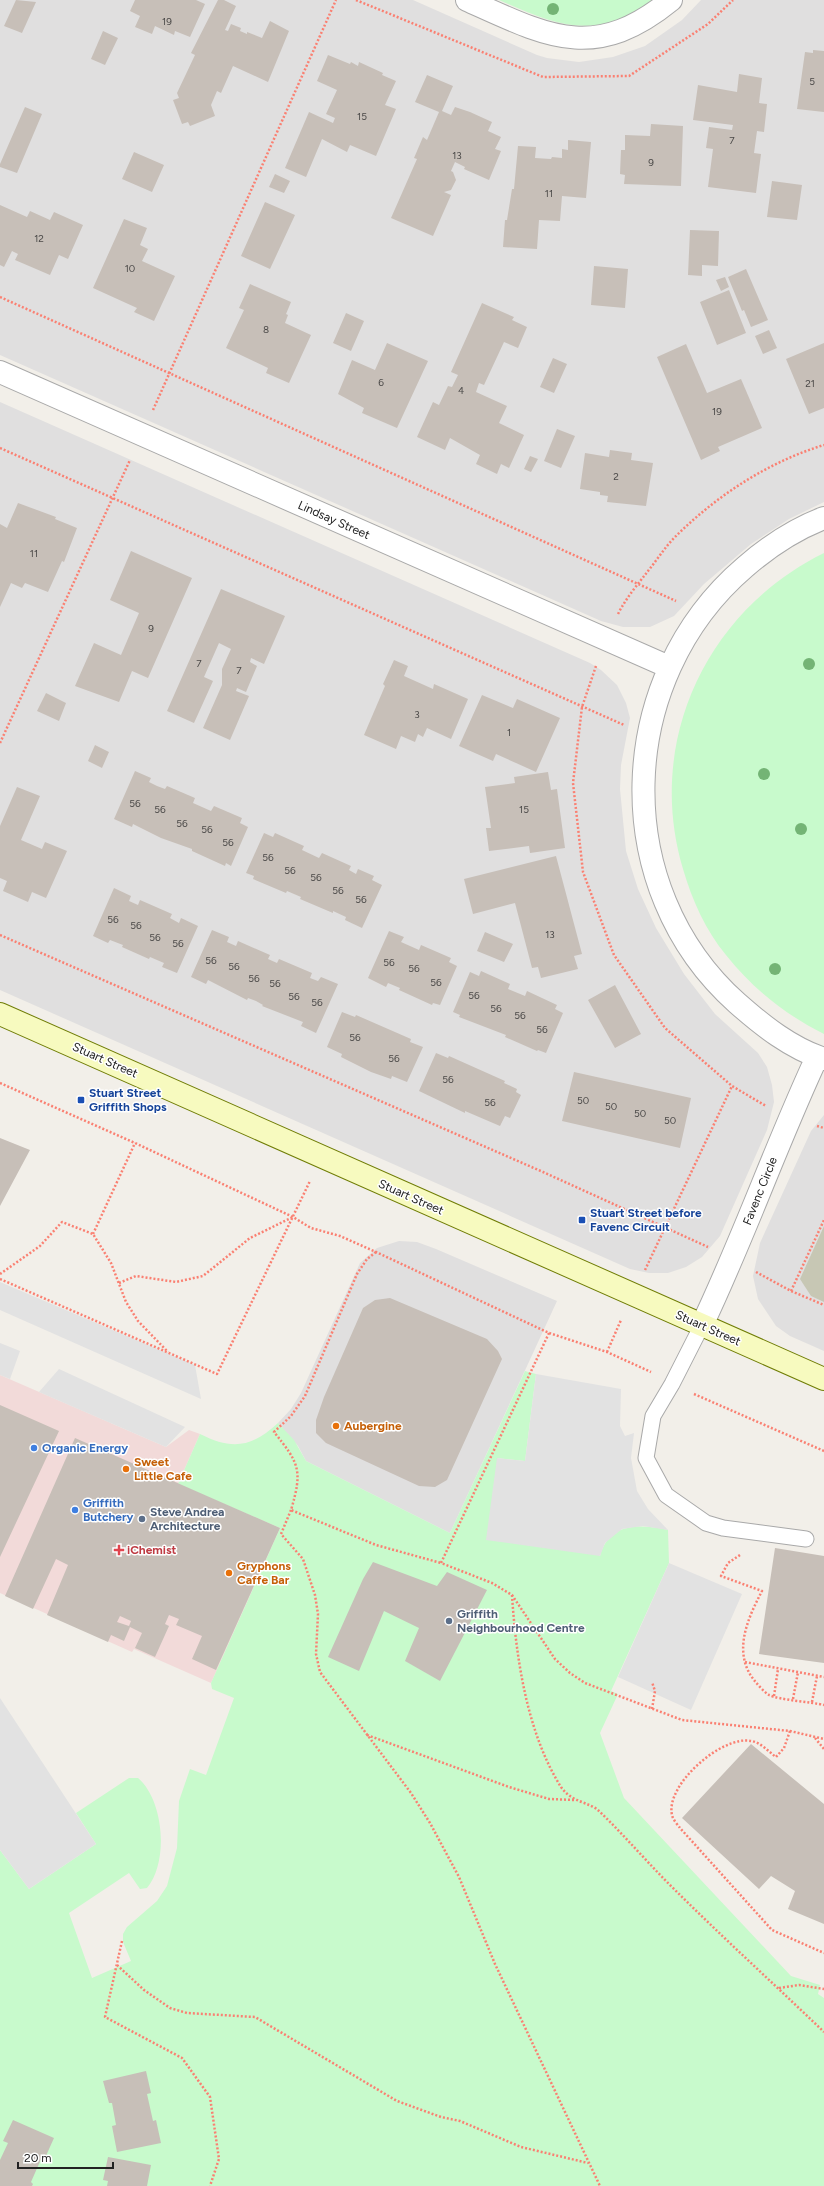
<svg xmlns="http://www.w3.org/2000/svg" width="824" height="2186" viewBox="0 0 824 2186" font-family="Figtree,sans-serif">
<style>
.residential{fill:#e0dfdf}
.commercial{fill:#f2dad9}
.construction{fill:#c7c7b4}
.park{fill:#c8facc}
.parking{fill:#e2e2e2}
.building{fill:#c7bfb8;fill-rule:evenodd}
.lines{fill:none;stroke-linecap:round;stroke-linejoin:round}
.lane-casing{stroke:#a9a9a9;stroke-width:17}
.street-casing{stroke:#a9a9a9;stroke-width:24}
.secondary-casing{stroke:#707d05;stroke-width:24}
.path{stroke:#fa8072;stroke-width:2.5;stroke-dasharray:2 2;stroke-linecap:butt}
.lane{stroke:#fff;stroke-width:15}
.street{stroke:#fff;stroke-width:22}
.secondary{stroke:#f7fabf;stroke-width:22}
.tree{fill:#74b475}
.transit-dot{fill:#1a4fb4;stroke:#fff;stroke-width:1.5}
.food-dot{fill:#e8710a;stroke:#fff;stroke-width:1.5}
.shop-dot{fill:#3f7fe0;stroke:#fff;stroke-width:1.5}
.service-dot{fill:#5c6f8a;stroke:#fff;stroke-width:1.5}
.health-dot{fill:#e0444e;stroke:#fff;stroke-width:1.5}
.labels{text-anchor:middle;stroke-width:3;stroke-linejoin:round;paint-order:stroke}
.number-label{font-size:10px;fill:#4b4948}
.street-label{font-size:12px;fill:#222;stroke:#fff}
.transit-label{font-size:12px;font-weight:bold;fill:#164399;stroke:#fff;text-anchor:start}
.food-label{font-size:12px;font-weight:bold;fill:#c56008;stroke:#fff;text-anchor:start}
.shop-label{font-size:12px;font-weight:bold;fill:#366cbe;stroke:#fff;text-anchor:start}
.service-label{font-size:12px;font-weight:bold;fill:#4e5e75;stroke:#fff;text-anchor:start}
.health-label{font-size:12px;font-weight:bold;fill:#be3a42;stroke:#fff;text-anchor:start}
</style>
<rect width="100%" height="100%" fill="#f2efe9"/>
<!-- residential -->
<path class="residential" d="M0,0H413L537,55L547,58L579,62L613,57L645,46L682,20L701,0H824V502L789,519L751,544L704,584L674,616L650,627H623L601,621L0,355Z
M0,402L590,663L601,670L617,685L626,703L630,718L621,765L620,789L626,851L638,889L656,928L684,974L715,1014L758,1053L767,1067L772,1085L774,1102L767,1130L720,1236L702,1257L686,1267L668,1273H649L630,1269L0,990Z
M824,1115V1351L790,1336L776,1326L758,1299L753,1276L760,1243L811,1131Z
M399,1241L417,1242L436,1249L557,1301L450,1533L306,1461L298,1446L278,1423L291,1409L301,1393L360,1263L377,1248Z"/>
<!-- commercial -->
<path class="commercial" d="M0,1375L166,1447L189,1430L200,1434L178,1484L280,1528L211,1683L134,1649L132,1652L0,1593Z"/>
<!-- construction -->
<path class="construction" d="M824,1226V1302L811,1296L800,1279Z"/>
<!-- park -->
<path class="park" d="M499,0H654C595,42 559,26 499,0Z
M824,553V1034C786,1015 753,989 726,955C706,931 692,900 683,869C645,742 706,611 824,553Z
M525,1371L536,1374L525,1461L497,1458L600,1556C609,1522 640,1524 668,1530L669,1563L611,1691L618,1694L600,1733L624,1798L791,1976L820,1985L818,1994L824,1998V2186H0V1850L29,1889L96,1844L76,1813L129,1778H138C164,1800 169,1862 147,1888L140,1889L129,1873L69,1913L92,1978L131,1961L123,1942V1934L127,1927L157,1901L167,1886L177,1848L179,1801L190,1769L206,1775L234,1698L212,1689L211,1683L280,1528L178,1484L200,1434C232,1450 251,1448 278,1423L294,1440L306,1461L450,1533Z"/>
<!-- parking -->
<path class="parking" d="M0,1282L195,1365L201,1399L0,1310Z
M0,1343L20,1351L10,1379L0,1375Z
M59,1369L185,1427L166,1447L39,1392Z
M536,1374L621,1389L620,1426L625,1436L634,1433L631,1458L637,1491L648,1509L668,1530L643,1526L622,1529L605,1543L600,1556L486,1540L497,1458L525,1461Z
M669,1563L742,1594L691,1710L618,1677Z
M0,1698L96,1844L29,1889L0,1850Z"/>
<!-- building -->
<path class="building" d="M16,0L36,2L22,33L4,26Z
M135,0H196L205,4L190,37L175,31L174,35L155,26L152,34L135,27L140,16L130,11Z
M218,0H224L236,6L225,30L228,31L231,24L241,28L240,31L247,34V32L262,38L270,21L289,31L268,82L233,66L221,93L217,91L211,105L215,116L190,126L188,122L182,124L173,100L179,98L177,93L195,55L191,53Z
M103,31L118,38L105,65L91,59Z
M813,50L824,51V112L797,109L805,52L813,53Z
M328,55L350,64L351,62L358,66L359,62L383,73L382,75L396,81L385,105L396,109L376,156L350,145L347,152L322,139L306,177L285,168L309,112L333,123L335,118L326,114L337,90L317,81Z
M739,74L762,78L759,103L767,104L764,132L757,131L754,153L761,154L756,193L708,187L713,149L706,148L709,127L732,130L733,125L693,120L698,85L737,92Z
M427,75L453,86L442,111L451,115L455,107L470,112L492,122L488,131L501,137L495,149L501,151L489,180L464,169L465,167L455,162L451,171L453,172L456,180L451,190L444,192L451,195L433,236L391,218L417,159L414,158L423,137L427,140L439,112L415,102Z
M25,107L42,114L17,173L0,167V164Z
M651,124L683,126L681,186L624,184L625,175L620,174L621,150H625V135L650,136Z
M568,140L591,142L586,198L562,196L560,221L539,220L537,249L503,247L505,220H507L512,189H514L518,146L536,147L535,158L551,159L552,157L562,158V149L568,150Z
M134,152L164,165L152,192L122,179Z
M275,174L290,181L284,193L269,187Z
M772,181L802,185L797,220L767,217Z
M265,202L295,215L270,269L241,256Z
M0,205L27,217L30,211L50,220L54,212L83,225L68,259L59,255L50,275L15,260L18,254L12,251L4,267L0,265Z
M124,219L147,228L140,245L148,249L142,261L175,276L154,321L134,312L137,308L93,288Z
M690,230L719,231L718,266L702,265V276L688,275Z
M594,266L628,269L625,308L591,305Z
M746,269L768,320L751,327L744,310L742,311L728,277Z
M725,277L729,287L721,291L716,280Z
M250,284L291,302L286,314L288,315L285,323L311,335L289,383L266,373L268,368L226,348L244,310L239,308Z
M729,290L746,333L717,345L700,302Z
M482,303L514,317L512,320L527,327L518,348L504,342L484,385L479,383L476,392L507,406L499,423L524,435L509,468L501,464L497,474L476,464L480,455L450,438L445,450L417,437L433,402L439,405L448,386L452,387L458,375L451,372Z
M346,313L364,321L351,351L333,343Z
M769,330L777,348L763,354L755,336Z
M387,343L428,361L397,428L362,413L364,408L338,394L352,360L375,370Z
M824,343V408L809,414L786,359Z
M686,344L707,393L741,379L762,428L718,447L720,451L701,460L657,357Z
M553,358L567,364L554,393L540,387Z
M557,429L575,436L561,468L544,461Z
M610,450L632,453L631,460L653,463L646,506L607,502L608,496L600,495V492L580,489L585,453L609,457Z
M530,456L538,459L531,472L524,469Z
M18,503L56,517L55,519L77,528L64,562L62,561L48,592L25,583L22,588L11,583L0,607V524L7,528Z
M131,551L192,578L148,678L132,671L119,702L75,686L94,643L121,655L139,613L110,600Z
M221,589L285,616L264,664L251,658L250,662L257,666L246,692L237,688L236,691L249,696L230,740L203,728L222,685V669L231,649L219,643L204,677L213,681L194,723L167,711Z
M394,660L408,666L404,676L433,689L434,684L468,699L451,739L427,728L423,737L418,734L415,742L401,736L396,749L364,735L385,686L383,684Z
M46,693L66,703L59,721L37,711Z
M482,695L513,708L517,699L560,718L536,772L496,754L493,761L459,746Z
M95,745L109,752L102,768L88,761Z
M135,771L151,778L149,782L157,786L165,789L167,786L195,798L193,803L211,811L214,806L242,818L240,823L248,827L231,866L226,863L225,866L192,851V849L161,838L133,824L132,827L114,819Z
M548,772L551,790L557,789L565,848L530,853L529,846L489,851L486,828H491L485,787L515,783L514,777Z
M17,787L40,796L21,840L42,849L45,842L67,851L46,898L32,892L28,902L3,891L7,881L0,878V826Z
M264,833L273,837L275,833L304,846L302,850L319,858L322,853L351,866L349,870L356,874L358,869L374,876L372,880L382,885L362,928L345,920L346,917L333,911V913L300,899L301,897L287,891L286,893L253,879L254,876L246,873Z
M556,856L582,954L574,956L578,969L541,978L538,967L532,968L515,903L473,914L464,879Z
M114,888L131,896L129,901L138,905L140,900L172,914L170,918L179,923L181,918L198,926L177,973L162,967L164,963L150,957L149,959L122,947L123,945L110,940L108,943L93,936Z
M212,930L229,937L227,942L236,946L238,941L270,955L268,959L277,963L279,959L312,973L310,978L318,981L321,977L338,984L316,1033L301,1026L303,1022L262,1006L263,1005L256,1001L248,998L247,1000L208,980L206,984L191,977Z
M389,931L404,937L401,942L419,950L421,945L451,958L449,962L457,966L440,1005L433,1003L432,1005L399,990L400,988L388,983L386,987L368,978Z
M485,932L513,944L504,962L477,951Z
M481,971L510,984L508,989L525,996L527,991L557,1005L555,1009L563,1013L546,1053L538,1050L537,1051L505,1037L506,1035L459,1017L460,1015L453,1012L470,972L479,976Z
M615,985L641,1034L615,1048L588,1000Z
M342,1012L355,1017L356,1015L411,1039L410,1042L423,1047L407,1082L392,1076L391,1079L371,1072L341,1057L342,1054L327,1047Z
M436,1053L448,1058L449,1056L505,1081L504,1083L517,1089L516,1092L521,1095L510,1118L505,1116L500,1126L465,1111V1113L419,1091Z
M574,1072L691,1098L680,1148L562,1121Z
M0,1138L30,1150L0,1206Z
M390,1298L487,1339L498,1351L502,1359L447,1480L435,1487L419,1486L326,1443L316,1433V1420L324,1397L363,1308L375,1300Z
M0,1405L59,1431L0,1557Z
M75,1438L280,1528L216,1670L192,1659L202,1636L176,1625L179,1619L169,1615L165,1624L169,1626L155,1657L135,1648L142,1633L130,1627L124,1641L111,1635L108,1642L47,1615L68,1565L56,1559L33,1609L5,1596ZM120,1616L131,1621L129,1626L117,1622Z
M775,1548L824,1556V1663L759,1654Z
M373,1562L437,1586L447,1572L487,1590L440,1681L405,1661L419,1628L384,1611L359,1671L328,1657L363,1579Z
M751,1744L824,1804V1924L788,1909L795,1891L771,1876L759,1889L682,1818Z
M146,2071L151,2093L147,2094L153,2121L156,2120L161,2143L117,2152L112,2126L116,2125L112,2103H109L103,2081Z
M13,2120L54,2138L45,2158L42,2157L31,2182L33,2184L32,2186H0V2160L8,2143L3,2141Z
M108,2157L151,2165L147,2186H107L108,2181L103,2180Z"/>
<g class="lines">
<!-- lane casing -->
<g class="lane-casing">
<path id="lane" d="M702,1325L672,1384L653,1416L646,1458L666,1495L706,1523L723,1528L806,1539"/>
</g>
<!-- street casing -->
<g class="street-casing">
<path id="street" d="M467,0C547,36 594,63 671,0
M0,372L669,667
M824,518C795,529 768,547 745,567C614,679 608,888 737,1003C763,1026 791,1048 824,1059
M702,1325C744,1237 776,1145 817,1057"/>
</g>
<!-- secondary casing -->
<g class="secondary-casing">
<path id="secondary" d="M0,1014L824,1379"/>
</g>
<!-- path -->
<path class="path" d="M356,0L543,77L629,76L708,24L733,0
M0,297L676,601
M153,410L336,0
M0,448L624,725
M618,614C626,598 638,584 648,571C657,560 665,547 675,537C716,496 768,462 824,445
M596,666L582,707L573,783L583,872L614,955L665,1028L732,1086L766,1106
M0,743L130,460
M0,935L543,1172L708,1247
M0,1083L135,1143L293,1217L311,1228L340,1236L376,1252L549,1333L607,1352L651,1372
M817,1126L824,1128
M93,1234L135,1143
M376,1252L367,1259L357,1274L305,1396L291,1416L274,1432C299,1463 303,1470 291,1510L376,1545L441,1563
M645,1270L732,1086
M756,1272L791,1291L824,1305
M0,1274L40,1246L62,1222L93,1234L111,1263L126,1302L138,1321L168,1352
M0,1279L217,1374L310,1181
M119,1283L136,1276L176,1282L203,1276L250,1238L293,1217
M791,1291L824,1220
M549,1333L441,1563L492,1583L512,1595L555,1659L570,1673L585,1683L682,1720L790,1731L824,1739
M607,1352L621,1320
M694,1394L824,1451
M291,1510L281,1534L303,1559L315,1595L318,1614L316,1654L320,1672L411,1793L430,1823L459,1877L495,1964L600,2186
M740,1555L728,1563L721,1576L762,1591C748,1618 732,1652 754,1680C758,1685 763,1691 769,1695C779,1700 812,1702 824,1705
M512,1595C516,1658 527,1733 561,1787C572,1803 590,1802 599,1811C624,1835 646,1861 670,1885C720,1935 773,1983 824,2032
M745,1662L824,1677
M774,1696L778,1669
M793,1699L798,1672
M812,1702L817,1676
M652,1709L655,1691L652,1682
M790,1731L784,1748L776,1757C768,1751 760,1742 751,1741C722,1735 665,1785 672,1815C673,1820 678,1825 680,1828L772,1930L824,1953
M367,1735L509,1787L549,1799L575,1800
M815,1738L824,1749
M122,1941L105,2017L182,2058L210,2097L219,2159L210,2186
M117,1965L144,1990L170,2008L187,2013L255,2017L397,2101L441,2117L460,2121L521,2147L588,2163
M779,1988L799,1985L824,1989"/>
<!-- lane -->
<use href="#lane" class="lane"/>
<!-- street -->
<use href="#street" class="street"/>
<!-- secondary -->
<use href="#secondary" class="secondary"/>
</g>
<!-- trees -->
<g class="tree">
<circle cx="553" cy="9" r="6"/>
<circle cx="809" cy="664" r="6"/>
<circle cx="764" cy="774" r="6"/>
<circle cx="801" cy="829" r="6"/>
<circle cx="775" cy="969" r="6"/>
</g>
<!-- markers -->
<g class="transit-dot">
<rect x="77" y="1096" width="8" height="8" rx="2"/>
<rect x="578" y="1216" width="8" height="8" rx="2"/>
</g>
<g class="food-dot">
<circle cx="336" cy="1426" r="4"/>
<circle cx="126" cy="1469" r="4"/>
<circle cx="229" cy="1573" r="4"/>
</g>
<g class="shop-dot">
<circle cx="34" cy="1448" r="4"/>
<circle cx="75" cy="1510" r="4"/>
</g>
<g class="service-dot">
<circle cx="142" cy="1519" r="4"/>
<circle cx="449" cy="1621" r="4"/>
</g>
<path class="health-dot" d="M117 1544h4v4h4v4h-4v4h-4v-4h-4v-4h4z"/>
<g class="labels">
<!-- number labels -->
<g class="number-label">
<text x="167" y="25">19</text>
<text x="812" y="85">5</text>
<text x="362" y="120">15</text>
<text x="732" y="144">7</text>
<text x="457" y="159">13</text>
<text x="651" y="166">9</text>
<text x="549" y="197">11</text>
<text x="39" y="242">12</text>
<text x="130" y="272">10</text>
<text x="266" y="333">8</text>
<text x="381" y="386">6</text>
<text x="810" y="387">21</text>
<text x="461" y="394">4</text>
<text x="717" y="415">19</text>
<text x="616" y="480">2</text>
<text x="34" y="557">11</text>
<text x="151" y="632">9</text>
<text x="199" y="667">7</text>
<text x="239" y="674">7</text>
<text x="417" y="718">3</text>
<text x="509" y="736">1</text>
<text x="135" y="807">56</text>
<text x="160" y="813">56</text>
<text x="524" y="813">15</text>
<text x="182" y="827">56</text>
<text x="207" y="833">56</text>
<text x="228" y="846">56</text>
<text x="268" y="861">56</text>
<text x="290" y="874">56</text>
<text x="316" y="881">56</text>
<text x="338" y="894">56</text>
<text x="361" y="903">56</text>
<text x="113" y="923">56</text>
<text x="136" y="929">56</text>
<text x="550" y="938">13</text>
<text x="155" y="941">56</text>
<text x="178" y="947">56</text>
<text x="211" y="964">56</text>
<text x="389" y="966">56</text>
<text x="234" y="970">56</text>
<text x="414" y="972">56</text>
<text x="254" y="982">56</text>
<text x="436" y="986">56</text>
<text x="275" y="987">56</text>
<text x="474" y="999">56</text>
<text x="294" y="1000">56</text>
<text x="317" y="1006">56</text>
<text x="496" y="1012">56</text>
<text x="520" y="1019">56</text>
<text x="542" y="1033">56</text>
<text x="355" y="1041">56</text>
<text x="394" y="1062">56</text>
<text x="448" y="1083">56</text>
<text x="583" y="1104">50</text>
<text x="490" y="1106">56</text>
<text x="611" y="1110">50</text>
<text x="640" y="1117">50</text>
<text x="670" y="1124">50</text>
</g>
<!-- street labels -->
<g class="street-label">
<text transform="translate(334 520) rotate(24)" y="4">Lindsay Street</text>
<text transform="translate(105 1060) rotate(24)" y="4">Stuart Street</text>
<text transform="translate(760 1191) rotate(-68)" y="4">Favenc Circle</text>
<text transform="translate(411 1197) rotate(24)" y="4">Stuart Street</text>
<text transform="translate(708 1328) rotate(24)" y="4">Stuart Street</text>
</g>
<!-- transit labels -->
<g class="transit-label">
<text x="89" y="1097">Stuart Street<tspan x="89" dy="14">Griffith Shops</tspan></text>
<text x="590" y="1217">Stuart Street before<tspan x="590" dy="14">Favenc Circuit</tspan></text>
</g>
<!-- food labels -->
<g class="food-label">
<text x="344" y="1430">Aubergine</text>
<text x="134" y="1466">Sweet<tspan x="134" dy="14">Little Cafe</tspan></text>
<text x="237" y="1570">Gryphons<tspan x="237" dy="14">Caffe Bar</tspan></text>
</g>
<!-- shop labels -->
<g class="shop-label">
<text x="42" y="1452">Organic Energy</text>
<text x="83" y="1507">Griffith<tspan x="83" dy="14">Butchery</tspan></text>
</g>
<!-- service labels -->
<g class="service-label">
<text x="150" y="1516">Steve Andrea<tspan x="150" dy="14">Architecture</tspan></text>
<text x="457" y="1618">Griffith<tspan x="457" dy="14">Neighbourhood Centre</tspan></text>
</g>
<!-- health labels -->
<g class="health-label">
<text x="127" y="1554">iChemist</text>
</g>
</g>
<!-- scale -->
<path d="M18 2162v6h95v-6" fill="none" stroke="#222222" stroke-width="2"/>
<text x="24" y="2162" font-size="12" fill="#222222" stroke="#ffffff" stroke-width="3" paint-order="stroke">20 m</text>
</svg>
